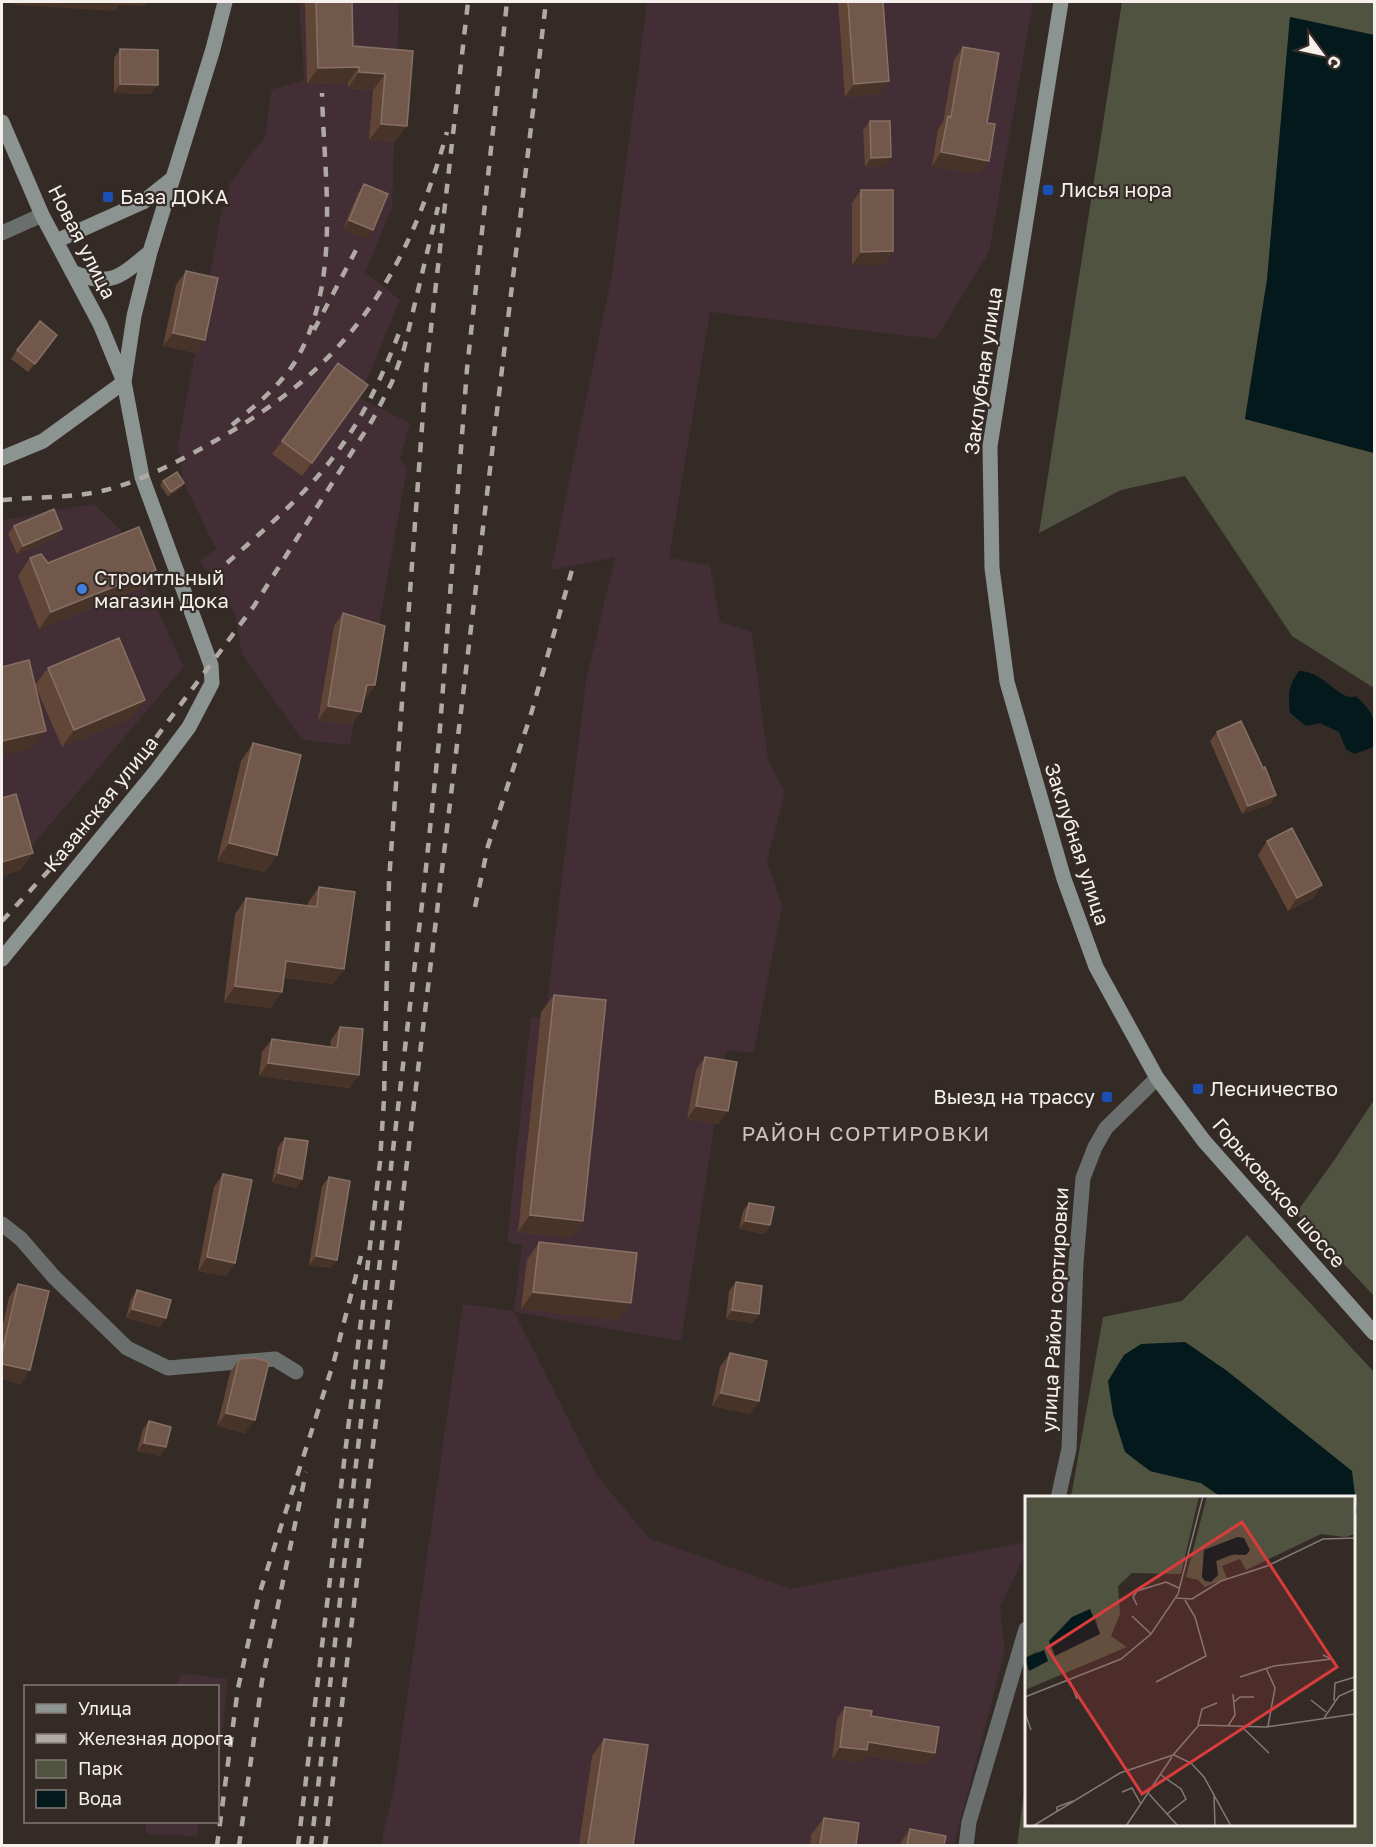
<svg xmlns="http://www.w3.org/2000/svg" width="1376" height="1847" viewBox="0 0 1376 1847" font-family="'Golos Text',sans-serif">
<style>
.industrial{fill:#422e34}
.green{fill:#50533f}
.water{fill:#04191c}
.lines{fill:none;stroke-linecap:round;stroke-linejoin:round}
.street{stroke:#6a6f6d;stroke-width:15}
.secondary{stroke:#8c9491;stroke-width:15}
.rail{stroke:#b0a9a5;stroke-width:4.5;stroke-dasharray:10 10;stroke-linecap:butt}
.wall{fill:#614638}
.shaded-wall{fill:#483329}
.building{fill:#71584b;stroke:#867064;stroke-width:1.5}
.transit-dot{fill:#1a4fb4;stroke:#342b27;stroke-width:2}
.shop-dot{fill:#3f7fe0;stroke:#342b27;stroke-width:2}
.labels{text-anchor:middle;stroke-width:4.5;stroke-linejoin:round;paint-order:stroke}
.poi-label{font-size:20px;fill:#f6f0ed;stroke:#342b27;text-anchor:start}
.street-label{font-size:20px;fill:#f6f0ed;stroke:#342b27}
.neighbourhood-label{font-size:21px;letter-spacing:1.5px;fill:#cdc2bc;stroke:#342b27}
.inset-road{fill:none;stroke:#827a76;stroke-width:1.5}
.view{fill:#d93c3c;fill-opacity:0.15;stroke:#d93c3c;stroke-width:3}
.inset-edge{fill:none;stroke:#f6f0ed;stroke-width:3}
</style>
<rect width="100%" height="100%" fill="#342b27"/>
<!-- industrial -->
<path class="industrial" d="M299,2H399L392,208L365,272L400,300L359,398L410,423L400,459L407,468L366,698L358,699L350,745L302,740L242,654L235,614L200,560L216,549L183,481L178,444L221,215L230,183L266,135L271,90L304,80Z
M647,2H1033L989,252L936,339L710,312L669,558L710,565L720,622L752,632L768,760L785,791L767,862L782,905L754,1052L726,1051L681,1341L514,1312L597,1476L649,1538L791,1589L1026,1542V1553L1000,1607L1005,1651L954,1845L380,1846L394,1789L463,1304L514,1311L522,1245L507,1242L531,1017L545,1018L586,681L615,557L551,570L612,274Z
M94,504L120,529L184,667L2,881V520Z
M180,1673L228,1679L218,1771V1686H178Z
M146,1822H199L197,1836L146,1834Z"/>
<!-- green -->
<path class="green" d="M1122,2H1374V35L1290,17L1267,280L1245,419L1374,453V688L1292,636L1185,476L1121,490L1039,533Z
M1374,1100V1296L1296,1213L1333,1162Z
M1247,1235L1374,1372V1845L1017,1846L1026,1777V1824H1354V1520L1357,1512L1351,1471L1227,1371L1185,1342L1150,1471L1201,1483L1221,1497H1071L1103,1317L1182,1301Z"/>
<!-- water -->
<path class="water" d="M1290,17L1374,35V453L1245,419L1267,280Z
M1299,671C1325,671 1340,703 1356,696C1376,715 1375,720 1374,747L1354,754L1346,749L1339,732L1320,723L1306,726L1290,713C1288,695 1288,686 1299,671Z
M1185,1342L1227,1371L1352,1471L1357,1512L1354,1520V1498L1221,1497L1201,1483L1150,1471L1125,1452L1113,1414L1108,1381L1124,1355L1141,1344Z"/>
<g class="lines">
<!-- street -->
<path class="street" d="M2,233L42,215
M2,1224L21,1239L54,1277L127,1348L168,1368L275,1359L296,1372
M1058,1498L1069,1449L1076,1263L1083,1178L1095,1147L1106,1128L1157,1078
M966,1846L969,1822L1026,1629"/>
<!-- secondary -->
<path class="secondary" d="M1061,2L990,446L992,568L1007,682L1064,879L1096,967L1157,1078L1204,1141L1374,1333
M2,122L42,215L100,324L124,382L43,441L2,458
M56,241L143,202L172,179
M72,272C110,288 120,277 150,252
M2,959L156,771L189,727L212,683L211,665L142,477L124,382L134,316L150,252L213,49L225,2"/>
<!-- rail -->
<path class="rail" d="M314,330L356,250
M232,425C256,405 284,383 299,355C341,276 324,179 322,93
M2,500C32,497 77,498 106,490C144,480 179,461 213,442C348,367 406,278 447,132
M227,563C267,527 309,492 340,448C367,411 386,368 402,325
M475,907L488,846L531,714L574,563
M2,921L91,825L254,606L373,419L392,382L404,349L438,207
M217,1846L238,1688L259,1595L334,1361L361,1256
M239,1846L262,1681L306,1472
M298,1846L380,1162L384,1099L389,881L426,372L468,2
M311,1846L424,887L439,741L467,369L507,2
M325,1846L546,2"/>
</g>
<!-- wall -->
<path class="wall" d="M305,2H352L353,46L413,51L395,142L369,140L373,90L348,88V83L307,84Z
M838,2H883L880,94L845,97Z
M963,47L987,123L980,174L932,166L938,129L943,122L954,60Z
M120,49L151,94L114,93V58Z
M870,121L891,157L885,166L865,167L863,130Z
M364,184L367,239L343,229L358,193Z
M861,190L893,251L883,265H852V203Z
M186,271L205,340L196,353L163,346L176,285Z
M51,344L28,372L11,359L17,350Z
M368,385L302,476L272,454L282,441Z
M163,481L184,483L181,488L168,497L160,485Z
M14,526L62,529L56,538L17,554L8,534Z
M30,558L48,563L144,587L39,629L18,576Z
M343,613L375,685L366,698H364L352,725L318,720L334,626Z
M48,668L133,717L62,747L35,685Z
M1217,732L1276,795L1270,804L1242,814L1210,741Z
M253,743L277,855L265,872L217,861L241,761Z
M1267,841L1322,885L1313,898L1288,911L1258,855Z
M319,887L344,969L333,984L284,978L271,1008L224,1002L235,914L246,898L308,906V903Z
M554,995L583,1221L571,1238L518,1232L541,1012Z
M340,1027L350,1088L259,1076L262,1052L272,1039L330,1047L331,1040Z
M705,1057L719,1124L687,1119L696,1070Z
M285,1138L302,1179L296,1188L272,1182L278,1147Z
M223,1174L235,1263L226,1276L198,1271L214,1187Z
M329,1177L331,1268L309,1265L322,1186Z
M749,1203L770,1225L764,1234L739,1229L743,1211Z
M539,1242L619,1320L521,1309L527,1260Z
M736,1282L759,1314L753,1323L726,1319L729,1291Z
M18,1284L30,1370L20,1384L2,1379V1329L9,1297Z
M137,1290L166,1318L160,1327L126,1318L131,1299Z
M730,1353L750,1414L712,1406L720,1367Z
M239,1359L245,1433L217,1426L230,1373Z
M149,1421L166,1447L160,1456L137,1451L143,1429Z
M845,1707L871,1716L935,1753L927,1765L864,1755L859,1762L832,1759L837,1719Z
M604,1739L633,1845H579L592,1756Z
M824,1818L856,1845H810L811,1835Z
M910,1829L944,1845H900L901,1842Z"/>
<!-- shaded-wall -->
<path class="shaded-wall" d="M16,2H148L144,6L119,5L115,11L14,5Z
M359,67L348,83L307,84L318,68Z
M359,72L385,74L373,90L348,88Z
M889,81L880,94L845,97L854,84Z
M120,84L158,85L151,94L114,93Z
M381,124L407,126L395,142L369,140Z
M941,152L989,161L980,174L932,166Z
M891,157L885,166L865,167L871,158Z
M349,220L373,230L367,239L343,229Z
M893,251L883,265H852L861,252Z
M173,333L205,340L196,353L163,346Z
M184,483L181,488L168,497L171,492Z
M62,529L56,538L17,554L23,546Z
M156,570L144,587L39,629L51,612Z
M367,685H375L366,698L358,699Z
M145,700L133,717L62,747L74,730Z
M328,706L361,712L352,725L318,720Z
M46,731L33,748L2,755V741Z
M1276,795L1270,804L1242,814L1248,806Z
M229,843L277,855L265,872L217,861Z
M33,853L21,870L2,876V862Z
M1322,885L1313,898L1288,911L1297,898Z
M286,961L344,969L333,984L275,977Z
M235,986L282,992L271,1008L224,1002Z
M268,1063L359,1075L350,1088L259,1076Z
M696,1106L728,1111L719,1124L687,1119Z
M278,1173L302,1179L296,1188L272,1182Z
M530,1215L583,1221L571,1238L518,1232Z
M745,1221L770,1225L764,1234L739,1229Z
M316,1256L337,1260L331,1268L309,1265Z
M207,1257L235,1263L226,1276L198,1271Z
M533,1292L631,1303L619,1320L521,1309Z
M132,1309L166,1318L160,1327L126,1318Z
M732,1310L759,1314L753,1323L726,1319Z
M2,1364L30,1370L20,1384L2,1379Z
M721,1393L759,1401L750,1414L712,1406Z
M226,1413L255,1420L245,1433L217,1426Z
M144,1443L166,1447L160,1456L137,1451Z
M868,1742L935,1753L927,1765L864,1755L859,1762L832,1759L840,1747Z"/>
<!-- building -->
<path class="building" d="M316,2H352L353,46L413,51L407,126L381,124L385,74L359,72V67L318,68Z
M848,2H883L889,81L854,84Z
M963,47L999,53L987,123L995,124L989,161L941,152L948,116L951,117Z
M120,49L158,50V85L120,84Z
M870,121H890L891,157L871,158Z
M364,184L388,194L373,230L349,220Z
M861,190H893V251L861,252Z
M186,271L218,278L205,340L173,333Z
M40,321L57,335L35,364L17,350Z
M338,363L368,385L312,463L282,441Z
M177,472L184,483L171,492L163,481Z
M54,509L62,529L23,546L14,526Z
M139,527L156,570L51,612L30,558L41,554L48,563Z
M343,613L385,626L375,685H367L361,712L328,706Z
M119,638L145,700L74,730L48,668Z
M29,660L46,731L2,741V667Z
M1241,721L1263,768L1265,767L1276,795L1248,806L1217,732Z
M253,743L301,755L277,855L229,843Z
M16,794L33,853L2,862V798Z
M1292,828L1322,885L1297,898L1267,841Z
M319,887L355,892L344,969L286,961L282,992L235,986L246,898L317,907Z
M554,995L606,1000L583,1221L530,1215Z
M340,1027L363,1029L359,1075L268,1063L272,1039L337,1048Z
M705,1057L737,1062L728,1111L696,1106Z
M285,1138L308,1141L302,1179L278,1173Z
M223,1174L252,1180L235,1263L207,1257Z
M329,1177L350,1181L337,1260L316,1256Z
M749,1203L774,1207L770,1225L745,1221Z
M539,1242L637,1253L631,1303L533,1292Z
M736,1282L762,1286L759,1314L732,1310Z
M18,1284L49,1291L30,1370L2,1364V1353Z
M137,1290L171,1300L166,1318L132,1309Z
M730,1353L767,1361L759,1401L721,1393Z
M255,1358L269,1362L255,1420L226,1413L239,1359Z
M149,1421L171,1427L166,1447L144,1443Z
M845,1707L872,1711L871,1716L939,1727L935,1753L868,1742L867,1750L840,1747Z
M604,1739L648,1745L633,1845H588Z
M824,1818L859,1823L856,1845H820Z
M910,1829L946,1836L944,1845H907Z"/>
<!-- markers -->
<g class="transit-dot">
<rect x="1042" y="184" width="12" height="12" rx="3"/>
<rect x="102" y="191" width="12" height="12" rx="3"/>
<rect x="1192" y="1083" width="12" height="12" rx="3"/>
<rect x="1101" y="1091" width="12" height="12" rx="3"/>
</g>
<circle class="shop-dot" cx="82" cy="589" r="6"/>
<g class="labels">
<!-- poi labels -->
<g class="poi-label">
<text x="1060" y="197">Лисья нора</text>
<text x="120" y="204">База ДОКА</text>
<text x="94" y="585">Строитльный<tspan x="94" dy="23">магазин Дока</tspan></text>
<text x="1210" y="1096">Лесничество</text>
<text x="1095" y="1104" text-anchor="end">Выезд на трассу</text>
</g>
<!-- street labels -->
<g class="street-label">
<text transform="translate(82 242) rotate(63)" y="7">Новая улица</text>
<text transform="translate(983 371) rotate(-82)" y="7">Заклубная улица</text>
<text transform="translate(101 804) rotate(-51)" y="7">Казанская улица</text>
<text transform="translate(1077 844) rotate(72)" y="7">Заклубная улица</text>
<text transform="translate(1279 1193) rotate(49)" y="7">Горьковское шоссе</text>
<text transform="translate(1055 1310) rotate(-87)" y="7">улица Район сортировки</text>
</g>
<!-- neighbourhood labels -->
<g class="neighbourhood-label">
<text x="866" y="1141">РАЙОН СОРТИРОВКИ</text>
</g>
</g>
<!-- overview -->
<g transform="translate(1025 1496)">
<rect width="330" height="330" fill="#342b27"/>
<path d="M0,0H174L156,78L107,77L93,90L95,118L86,140L102,151L0,194V163V168L13,155L0,162ZM70,121L75,138L59,145H24L35,135ZM182,0H330V38L320,41L296,38L221,74L215,63L197,70L202,82L180,91L173,84L161,81ZM213,41L221,59H203L191,65L193,75L177,81L179,54Z" fill="#50533f" fill-rule="evenodd"/>
<path d="M213,41L219,42L225,54L221,59L209,58L191,65L193,79L186,86L180,85L177,81L179,54ZM65,113L75,138L30,160L24,145L47,121ZM19,154L23,165L4,175L0,162Z" fill="#04191c"/>
<path class="inset-road" d="M151,102L167,103L196,85L242,70L298,43L330,42M112,109L108,101L112,95L141,86L154,92M107,120L126,138M241,172L250,192L243,230M215,181L249,170L306,163L298,159M45,185L52,203M131,186L181,160L170,121L160,104M0,201L96,163L126,138L153,98L178,0M286,204L301,216M309,205L310,187L330,181M209,206L215,201H229M0,217L6,234M299,222L314,200L330,193M173,229L177,213L192,207M203,230L210,219L208,198M218,232L244,257M149,259L166,267L179,281L206,330M136,279L156,293L161,303L142,318M97,296L107,292L116,308M124,298L153,330M189,298L190,330M32,316V311L48,305M8,330L95,277L148,259L174,229L241,231L330,218M101,330L147,261"/>
<path class="view" d="M217,26L312,171L117,298L22,152Z"/>
<rect width="330" height="330" class="inset-edge"/>
</g>
<!-- border -->
<rect width="1376" height="1847" fill="none" stroke="#f6f0ed" stroke-width="6"/>
<!-- legend -->
<rect x="24" y="1685" width="195" height="138" fill="#342b27" stroke="#827a76" stroke-width="1.5"/>
<rect x="36" y="1704" width="30" height="9" fill="#8c9491" stroke="#827a76" stroke-width="1.5"/>
<text x="78" y="1715" font-size="18" fill="#f6f0ed">Улица</text>
<rect x="36" y="1734" width="30" height="9" fill="#b0a9a5" stroke="#827a76" stroke-width="1.5"/>
<text x="78" y="1745" font-size="18" fill="#f6f0ed">Железная дорога</text>
<rect x="36" y="1760" width="30" height="18" fill="#50533f" stroke="#827a76" stroke-width="1.5"/>
<text x="78" y="1775" font-size="18" fill="#f6f0ed">Парк</text>
<rect x="36" y="1790" width="30" height="18" fill="#04191c" stroke="#827a76" stroke-width="1.5"/>
<text x="78" y="1805" font-size="18" fill="#f6f0ed">Вода</text>
<!-- north arrow -->
<g transform="translate(1322 54) rotate(123)" stroke="#342b27" stroke-width="4.5" paint-order="stroke">
<path d="M0-4.5L10 22L0 15L-10 22Z" fill="#f6f0ed"/>
<text y="-9" font-size="16" font-weight="bold" text-anchor="middle" fill="#f6f0ed">С</text>
</g>
</svg>
